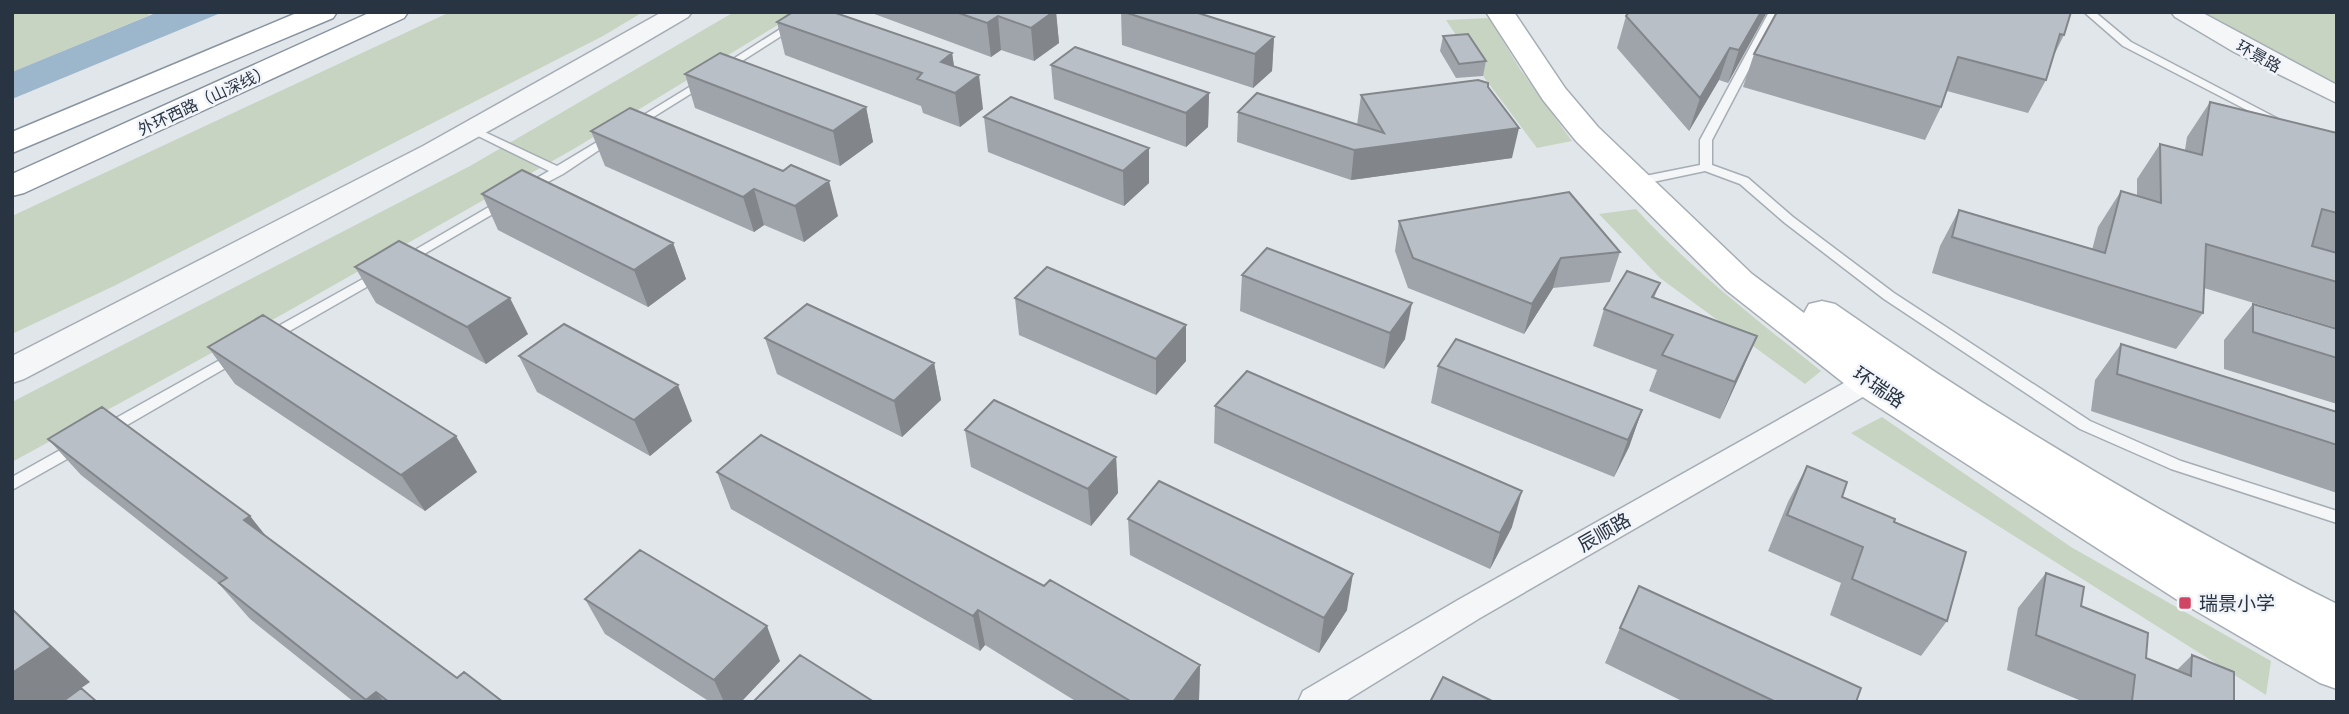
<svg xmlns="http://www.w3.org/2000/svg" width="2349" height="714" viewBox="0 0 2349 714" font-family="'Exo 2','Noto Sans SC',sans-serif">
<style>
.green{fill:#c8d4c2}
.water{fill:#9cb6cb}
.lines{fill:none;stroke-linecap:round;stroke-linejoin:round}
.service-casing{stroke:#a6adb4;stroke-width:3}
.minor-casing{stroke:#a6adb4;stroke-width:3}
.tertiary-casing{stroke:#a6adb4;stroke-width:3}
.secondary-casing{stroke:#a6adb4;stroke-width:3}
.trunk-casing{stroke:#8994a1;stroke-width:3}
.service{fill:#f4f6f8;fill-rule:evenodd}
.minor{fill:#f4f6f8;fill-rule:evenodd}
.tertiary{fill:#f4f6f8;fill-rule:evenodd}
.secondary{fill:#fff;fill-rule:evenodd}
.trunk{fill:#fff;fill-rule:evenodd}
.wall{fill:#9fa4ab}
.shaded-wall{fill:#82868b}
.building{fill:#b9bfc7;stroke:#82868b;stroke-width:2}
.poi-dot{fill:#d04564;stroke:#f1f4f8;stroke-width:2.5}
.labels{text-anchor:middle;stroke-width:5;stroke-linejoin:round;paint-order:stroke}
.far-street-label{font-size:16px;fill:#293442;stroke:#f1f4f8}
.street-label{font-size:19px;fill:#293442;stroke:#f1f4f8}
.poi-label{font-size:19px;fill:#293442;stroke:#f1f4f8;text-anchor:start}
</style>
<rect width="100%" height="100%" fill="#e1e6ea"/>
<!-- green -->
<path class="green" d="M12,12H144L150,15L12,72Z
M450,12H643L603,36L116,285L12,334V216Z
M734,12H799L577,147L283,314L12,462V402L470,166Z
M2183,12H2337V95Z
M1489,18L1520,69L1572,141L1537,148L1483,76L1446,20Z
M1636,209C1692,270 1757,320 1821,371L1805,384L1660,278L1599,214Z
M1882,417L2071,547L2271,661L2266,695L1851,433Z"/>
<!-- water -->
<path class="water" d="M158,12H223L12,99V72Z"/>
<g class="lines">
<!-- service casing -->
<g class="service-casing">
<path id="service" d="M807,12H819L728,70L724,71L719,68Z
M1769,12H1779L1712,140V165L1748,178L1793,217L1894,293L2090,421L2181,461L2337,511V523L2171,469L2080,429L1884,299L1785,223L1740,184L1705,171L1634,186L1630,185L1628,182L1630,179L1700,165V140Z
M2084,12H2095L2131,42L2284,122L2282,124H2274L2123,46Z
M704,78L708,79V83L639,126H631L629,124Z
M472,126L557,166L607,136H615L617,138L563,174L527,193L521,189L523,186L549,171L468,131L466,129Z
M506,197L510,198L512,201L510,204L407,264L402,265L396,261Z
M379,270L384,271L386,274L384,277L274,340L269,342L262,337L264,334Z
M236,351L243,356L241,359L110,435H100L98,431L100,427Z
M78,440L83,442L86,446L83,450L12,490V477Z"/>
</g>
<!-- minor casing -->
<g class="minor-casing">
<path id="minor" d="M1885,363L1894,365L1898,372L1894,379L1480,618L1344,702H1298L1303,691L1458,600L1876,365Z"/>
</g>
<!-- tertiary casing -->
<g class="tertiary-casing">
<path id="tertiary" d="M662,12H692L688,17C471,146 247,261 24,379L12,383V356L423,146Z
M2171,12H2201L2337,85V103L2234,52L2175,17Z"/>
</g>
<!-- secondary casing -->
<g class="secondary-casing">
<path id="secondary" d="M1486,12H1514L1565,88L1598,127L1752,274L1804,313L1809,304L1822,301L1835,304C1995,416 2162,516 2337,604V689L2320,683L2179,601L1855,392L1726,290L1576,141L1543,100Z"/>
</g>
<!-- trunk casing -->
<g class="trunk-casing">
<path id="trunk" d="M299,12H337L333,18L12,153V132Z
M371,12H408L404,18L24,193L12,196V174Z"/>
</g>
<!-- service -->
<use href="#service" class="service"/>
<!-- minor -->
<use href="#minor" class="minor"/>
<!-- tertiary -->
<use href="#tertiary" class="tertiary"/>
<!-- secondary -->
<use href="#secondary" class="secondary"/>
<!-- trunk -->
<use href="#trunk" class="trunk"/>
</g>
<!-- wall -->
<path class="wall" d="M869,12H1056L1059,43L1034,61L1001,50L991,57Z
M1121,12H1195L1274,37L1272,71L1253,88L1122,45Z
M1767,12L1728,83L1719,80L1689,131L1617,48L1626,16Z
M2071,12L2064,35L2054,55L2046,80L2028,113L1947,91L1941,107L1925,140L1743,87L1754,54Z
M777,22L952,53L954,66L983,109L960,127L923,113L921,106L785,55Z
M1443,36L1486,61L1483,76L1456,78L1440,51Z
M1051,65L1209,93L1208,127L1186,147L1054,99Z
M685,74L866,107L873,142L840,166L695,108Z
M1488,87L1512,158L1351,180L1237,142L1238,112L1357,125L1361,95Z
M2210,102L2337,133V328L2204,288L2203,313L2176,349L1932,273L1940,246L1959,210L2092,250L2098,227L2121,191L2137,196V179L2160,144L2185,150L2187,137Z
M984,117L1149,148V183L1124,206L988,152Z
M591,131L783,171L838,216L804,242L764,225L754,232L605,166Z
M482,194L673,243L686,279L648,307L498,230Z
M1399,221L1620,252L1610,282L1553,288L1524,334L1408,288L1395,251Z
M1267,248L1405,339L1384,369L1240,311L1242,275Z
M355,267L528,334L486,364L376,303Z
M1660,283L1654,298L1757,336L1720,419L1649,391L1657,370L1593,346L1604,309Z
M1015,298L1186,325V361L1156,395L1019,335Z
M2253,304L2337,329V404L2224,369V340Z
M765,338L934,363L941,400L902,437L777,374Z
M2121,344L2337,412V493L2091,411L2095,380Z
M208,347L477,472L425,511L235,384Z
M519,356L692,421L650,456L537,392Z
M1438,366L1642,410L1629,447L1614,477L1431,403Z
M1215,406L1512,527L1490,569L1214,443Z
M965,430L1116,457L1118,493L1091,526L971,467Z
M48,439L250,516L267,537L457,678L503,702H354L250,619L219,584L81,475Z
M1807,466L1842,497L1894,522L1947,621L1921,656L1830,615L1841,583L1768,551L1788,502Z
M717,472L1044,586L1200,665L1199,700L1198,702H1077L985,645L980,651L731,509Z
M1128,519L1347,610L1319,653L1130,555Z
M2046,573L2081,606L2146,658L2177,670L2192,655L2234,702H2084L2007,670L2018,608Z
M585,599L780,661L741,702H710L605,634Z
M1620,628L1856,702H1684L1605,663Z"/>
<!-- shaded-wall -->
<path class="shaded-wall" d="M1053,12H1056L1059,43L1034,61L1031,28Z
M1761,12H1767L1728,83L1739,50Z
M998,16L1001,50L991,57L987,23Z
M1274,37L1272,71L1253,88L1255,54Z
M1730,48L1719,80L1689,131L1700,98Z
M952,53L957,87L941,62Z
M979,75L983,109L960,127L955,93Z
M1209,93L1208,127L1186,147V113Z
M866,107L873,142L840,166L833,131Z
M1519,128L1512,158L1351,180L1354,150Z
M1149,148V183L1124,206L1123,171Z
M829,181L838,216L804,242L795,206Z
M754,189L764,225L754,232L743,197Z
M673,243L686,279L648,307L634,270Z
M1561,258L1553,288L1524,334L1532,304Z
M510,298L528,334L486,364L467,327Z
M1412,303L1405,339L1384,369L1390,333Z
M1186,325V361L1156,395V359Z
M1757,336L1741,373L1720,419L1735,382Z
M934,363L941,400L902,437L894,401Z
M678,385L692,421L650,456L634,420Z
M1642,410L1629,447L1614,477L1628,440Z
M456,436L477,472L425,511L401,475Z
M1116,457L1118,493L1091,526L1088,489Z
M1522,491L1512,527L1490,569L1500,533Z
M250,516L278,552L244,520Z
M1353,574L1347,610L1319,653L1324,618Z
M12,608L90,682L61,702H12Z
M978,610L985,645L980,651L973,616Z
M767,626L780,661L741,702H724L714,680Z
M1200,665L1199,700L1198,702H1173Z
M376,692L384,702H367L366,700Z"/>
<!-- building -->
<path class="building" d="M793,12H833L952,53L941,62L979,75L955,93L917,79L922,73L777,22Z
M956,12H1053L1031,28L998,16L987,23Z
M1124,12H1195L1274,37L1255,54Z
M1629,12H1761L1739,50L1730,48L1700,98L1626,16Z
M1777,12H2071L2064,35L2060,34L2046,80L1958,57L1941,107L1754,54Z
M1468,34L1486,61L1459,64L1443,36Z
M1075,47L1209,93L1186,113L1051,65Z
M720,53L866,107L833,131L685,74Z
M1478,80L1488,83V87L1519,128L1354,150L1238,112L1257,93L1384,133L1361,95Z
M1011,97L1149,148L1123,171L984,117Z
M2210,102L2337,133V213L2322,209L2312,246L2337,253V282L2206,244L2203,313L1952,237L1959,210L2105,253L2121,191L2161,203L2160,144L2202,155Z
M630,108L783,171L791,165L829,181L795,206L754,189L743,197L591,131Z
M522,170L673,243L634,270L482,194Z
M1569,192L1620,252L1561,258L1532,304L1413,258L1399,221Z
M399,241L510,298L467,327L355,267Z
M1267,248L1412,303L1390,333L1242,275Z
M1047,267L1186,325L1156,359L1015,298Z
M1627,271L1660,283L1652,297L1757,336L1735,382L1662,355L1673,335L1604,309Z
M807,304L934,363L894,401L765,338Z
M2253,304L2337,329V358L2253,332Z
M263,315L456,436L401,475L208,347Z
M564,324L678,385L634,420L519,356Z
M1456,339L1642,410L1628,440L1438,366Z
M2121,344L2337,412V445L2117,374Z
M1247,371L1522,491L1500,533L1215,406Z
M994,400L1116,457L1088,489L965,430Z
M102,407L250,516L244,520L457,678L464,672L503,702H389L376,692L366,700L219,583L227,578L48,439Z
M761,435L1044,586L1050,580L1200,665L1173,702H1132L978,610L973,616L717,472Z
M1807,466L1847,482L1842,497L1895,519L1894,522L1966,552L1947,621L1852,579L1863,547L1787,515Z
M1159,481L1353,574L1324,618L1128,519Z
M640,550L767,626L714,680L585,599Z
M2046,573L2084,587L2081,606L2148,633L2146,658L2191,676L2192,655L2234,672V702L2132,701L2135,675L2036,635Z
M1639,586L1861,688L1856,702H1776L1620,628Z
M12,609L51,647L12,673Z
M800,655L874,702H753Z
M1443,677L1494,702H1430Z
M81,688L97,702H62Z"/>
<!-- markers -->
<rect class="poi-dot" x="2178" y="596" width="14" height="14" rx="3.5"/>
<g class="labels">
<!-- far-street labels -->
<g class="far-street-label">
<text transform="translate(2259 56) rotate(29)" y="6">环景路</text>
<text transform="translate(204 100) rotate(-25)" y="6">外环西路（山深线）</text>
</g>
<!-- street labels -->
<g class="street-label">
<text transform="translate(1879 387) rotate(34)" y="7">环瑞路</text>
<text transform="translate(1604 532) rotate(-30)" y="7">辰顺路</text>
</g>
<!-- poi labels -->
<g class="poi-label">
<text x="2199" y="610">瑞景小学</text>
</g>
</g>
<!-- border -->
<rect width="2349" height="714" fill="none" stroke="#293442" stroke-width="28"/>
</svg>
